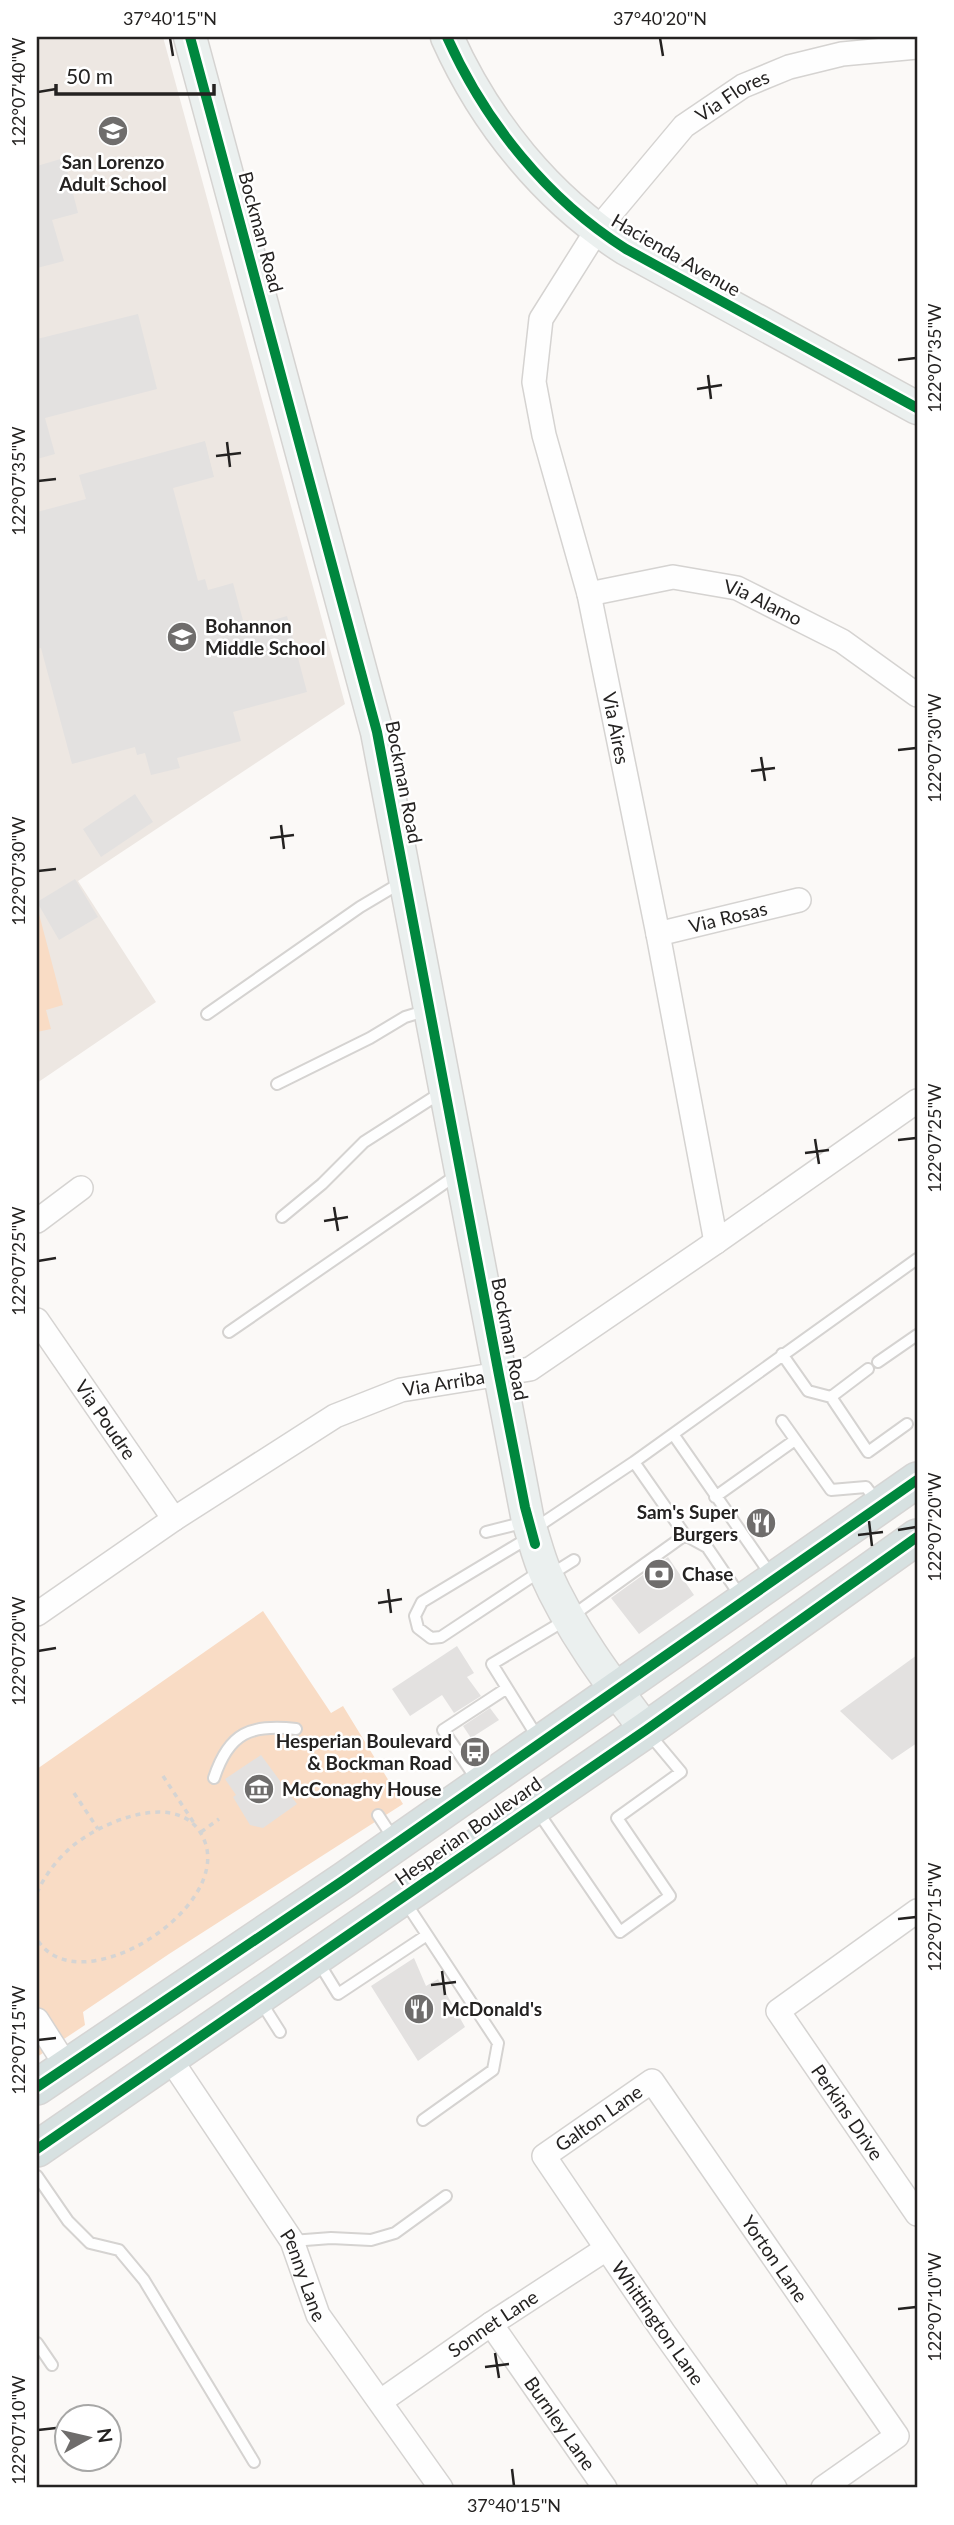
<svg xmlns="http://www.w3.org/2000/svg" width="954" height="2525" viewBox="0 0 954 2525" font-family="Lato,sans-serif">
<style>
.built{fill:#ede7e2}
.green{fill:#f9dcc5}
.building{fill:#e3e1e0}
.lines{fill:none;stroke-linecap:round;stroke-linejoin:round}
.lane-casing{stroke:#d5d3d1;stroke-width:14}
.street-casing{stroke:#d5d3d1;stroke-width:26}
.secondary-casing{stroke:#d5d3d1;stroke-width:35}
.primary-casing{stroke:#d6d5d4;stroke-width:38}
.path{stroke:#d5d4d3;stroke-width:3.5;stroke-dasharray:5 5;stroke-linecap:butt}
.lane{stroke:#fefefe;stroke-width:10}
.street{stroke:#fefefe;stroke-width:23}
.secondary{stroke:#ebf0ef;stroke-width:32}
.primary{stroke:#d7e1e1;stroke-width:35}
.cycleway-casing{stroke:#fff;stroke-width:15}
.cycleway{stroke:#00873e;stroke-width:10}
.ticks{fill:none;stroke:#242221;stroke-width:2.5}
.labels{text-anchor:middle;stroke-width:5;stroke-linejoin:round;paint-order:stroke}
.street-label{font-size:19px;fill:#242221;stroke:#fff}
.poi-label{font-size:19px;font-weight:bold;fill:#242221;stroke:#fff;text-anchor:start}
.neatline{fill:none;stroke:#242221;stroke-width:2.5}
.ticks-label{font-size:18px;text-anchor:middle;fill:#242221}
</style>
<rect width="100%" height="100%" fill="#fbf9f7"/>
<!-- built -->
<path class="built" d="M37,37H163L345,704L78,881L156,1002L37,1083Z"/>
<!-- green -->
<path class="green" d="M39,914L63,1005L46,1010L51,1029L37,1032V915Z
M263,1611L331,1713L343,1706L403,1804L169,1954L83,2012L85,2025L37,2057V1769Z"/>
<!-- building -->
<path class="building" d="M64,158L78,213L52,220L64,261L37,268V166Z
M138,314L157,389L45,418L55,454L37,459V339Z
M205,441L214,477L173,488L198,581L205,579L208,590L233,583L245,628L287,616L307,692L233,712L241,741L177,758L180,768L151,775L145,753L137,755L135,747L72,764L41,648L37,649V512L86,499L79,475Z
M135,794L153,822L101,857L83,829Z
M75,879L98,917L59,940L37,902Z
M668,1557L694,1595L639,1634L611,1598Z
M457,1646L474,1673L467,1677L481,1696L454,1713L442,1695L410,1716L392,1689Z
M917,1655V1743L892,1760L840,1711Z
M490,1708L499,1720L471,1738L463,1726Z
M261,1755L297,1804L263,1828L250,1825L233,1797L236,1795L225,1779Z
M414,1958L426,1986L438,1979L465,2027L418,2061L371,1986Z"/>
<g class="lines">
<!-- lane casing -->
<g class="lane-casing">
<path id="lane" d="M207,1014L360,907L402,882
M277,1084L370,1038L405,1017L428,1010
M282,1217L322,1184L364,1142L442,1092
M229,1332L458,1174
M782,1354L808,1391L831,1397
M878,1362L917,1335
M868,1369L831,1397L868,1452L907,1424
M782,1421L831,1490L866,1487L878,1503
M673,1434L771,1575
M634,1462L685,1535L707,1547L741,1597
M715,1497L795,1440
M534,1529L634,1462L917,1259
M486,1532L526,1522
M530,1537L422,1602L415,1616L418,1628L431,1638L441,1637L542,1570
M550,1575L574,1560
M538,1738L492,1664L569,1618L685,1535
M214,1778C229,1732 251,1724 296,1729
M477,1780L443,1730L507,1688
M536,1809L620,1932L670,1896L617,1818L681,1772L650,1735
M378,1815L393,1838
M406,1903L498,2043L493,2070L423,2120
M319,1963L338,1994L427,1935
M261,2002L280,2032
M37,2176L68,2221L90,2243L119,2250L144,2280L254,2462
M292,2241L331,2238L371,2240L395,2233L446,2196
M37,2343L52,2365"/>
</g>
<!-- street casing -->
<g class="street-casing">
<g id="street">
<path id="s1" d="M589,594L673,577L737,588L842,641L917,695"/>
<path id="s2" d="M658,934L799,900"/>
<path d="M37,1221L81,1188"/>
<path id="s3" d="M716,1242L658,934L589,594L544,435L534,382L541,319L597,230L684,126L743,86L789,67L842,54L917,47"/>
<path id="s4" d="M37,1320L174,1519"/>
<path id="s5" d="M37,1614L174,1519L335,1416L401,1390L530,1369L716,1242L917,1101"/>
<path id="s6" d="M917,1911L778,2011L917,2214"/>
<path d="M37,2020L67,2067"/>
<path id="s7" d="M169,2057L292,2241L318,2315L441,2488"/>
<path id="s8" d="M491,2324L605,2488"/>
<path id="s9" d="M381,2401L491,2324L606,2249"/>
<path id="s10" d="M775,2488L664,2333L544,2156L652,2081L897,2436L823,2488"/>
</g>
</g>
<!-- secondary casing -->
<g class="secondary-casing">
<path id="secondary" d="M190,37L377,732L528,1521C534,1538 538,1556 545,1572C570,1629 608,1680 646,1730
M447,37C485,122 547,199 626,249L917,408"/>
</g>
<!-- primary casing -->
<g class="primary-casing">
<path id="primary" d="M37,2087L344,1880L917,1480
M37,2149L646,1730L917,1537"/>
</g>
<!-- path -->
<path class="path" d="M163,1776L194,1823
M74,1793L98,1829
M201,1832L219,1819
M37,1893C44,1877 55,1862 68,1850C98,1822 184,1785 205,1842C230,1911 77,2006 37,1939"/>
<!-- lane -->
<use href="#lane" class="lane"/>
<!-- street -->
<use href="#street" class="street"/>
<!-- secondary -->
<use href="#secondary" class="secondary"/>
<!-- primary -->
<use href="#primary" class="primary"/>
<!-- cycleway casing -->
<g class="cycleway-casing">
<path id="cycleway" d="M190,37L377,732L499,1375L525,1507L535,1544
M447,37C485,122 547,199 626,249L917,408
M37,2087L344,1880L917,1480
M37,2149L646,1730L917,1537"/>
</g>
<!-- cycleway -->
<use href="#cycleway" class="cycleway"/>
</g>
<!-- ticks -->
<path class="ticks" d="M170,38L173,56M660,38L663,56M38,92L56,89M898,360L916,358M708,375L711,399M697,389L722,385M227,442L230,467M216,456L241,453M38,481L56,479M898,750L916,748M761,757L765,781M751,771L775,768M281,825L284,849M270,838L294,835M38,871L56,869M815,1139L819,1164M898,1140L916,1138M805,1153L829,1150M334,1207L338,1231M324,1221L348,1217M38,1261L56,1258M869,1521L872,1546M898,1530L916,1527M858,1535L883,1532M388,1589L391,1613M378,1603L402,1599M38,1651L56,1648M898,1919L916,1917M442,1971L445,1995M431,1985L456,1982M38,2040L56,2038M898,2309L916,2307M495,2353L499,2378M485,2367L509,2364M38,2430L56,2428M512,2469L514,2486"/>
<!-- icons -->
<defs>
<g id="university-disc" transform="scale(1.575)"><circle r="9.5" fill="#6f6d6c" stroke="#fff"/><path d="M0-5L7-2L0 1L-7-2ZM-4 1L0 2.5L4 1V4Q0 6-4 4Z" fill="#fff"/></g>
<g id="school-disc" transform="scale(1.575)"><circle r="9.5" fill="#6f6d6c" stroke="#fff"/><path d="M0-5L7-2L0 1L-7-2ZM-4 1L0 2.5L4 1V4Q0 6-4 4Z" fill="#fff"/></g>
<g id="restaurant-disc" transform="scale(1.575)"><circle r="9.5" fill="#6f6d6c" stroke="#fff"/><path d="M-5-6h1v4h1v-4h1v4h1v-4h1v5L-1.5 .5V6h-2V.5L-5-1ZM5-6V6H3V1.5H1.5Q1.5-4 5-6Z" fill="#fff"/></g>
<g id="bank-disc" transform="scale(1.575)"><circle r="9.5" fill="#6f6d6c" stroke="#fff"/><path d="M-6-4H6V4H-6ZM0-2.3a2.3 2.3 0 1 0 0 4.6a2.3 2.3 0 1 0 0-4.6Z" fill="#fff"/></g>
<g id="bus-disc" transform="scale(1.575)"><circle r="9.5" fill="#6f6d6c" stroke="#fff"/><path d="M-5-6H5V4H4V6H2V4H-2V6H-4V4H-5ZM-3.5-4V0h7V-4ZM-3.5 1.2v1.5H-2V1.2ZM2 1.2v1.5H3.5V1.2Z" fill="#fff"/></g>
<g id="museum-disc" transform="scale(1.575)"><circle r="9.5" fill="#6f6d6c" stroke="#fff"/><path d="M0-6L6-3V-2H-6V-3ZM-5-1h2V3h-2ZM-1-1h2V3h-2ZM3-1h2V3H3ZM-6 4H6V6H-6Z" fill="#fff"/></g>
</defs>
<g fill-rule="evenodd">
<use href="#university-disc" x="113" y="131"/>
<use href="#school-disc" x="182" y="637"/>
<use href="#restaurant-disc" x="761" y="1523"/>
<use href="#bank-disc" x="659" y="1574"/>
<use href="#bus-disc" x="475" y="1752"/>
<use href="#museum-disc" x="259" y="1789"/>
<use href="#restaurant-disc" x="419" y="2009"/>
</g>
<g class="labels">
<!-- street labels -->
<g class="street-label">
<text dy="7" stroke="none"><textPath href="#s3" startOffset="1241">Via Flores</textPath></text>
<text transform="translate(261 232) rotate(75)" y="7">Bockman Road</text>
<text transform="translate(676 255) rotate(30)" y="7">Hacienda Avenue</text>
<text dy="7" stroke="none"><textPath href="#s1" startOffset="180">Via Alamo</textPath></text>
<text transform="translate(616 728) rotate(79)" y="7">Via Aires</text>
<text transform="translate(404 782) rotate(79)" y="7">Bockman Road</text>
<text dy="7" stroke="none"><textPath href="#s2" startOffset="72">Via Rosas</textPath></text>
<text transform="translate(510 1339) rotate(79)" y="7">Bockman Road</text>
<text dy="7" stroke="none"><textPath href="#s5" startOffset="472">Via Arriba</textPath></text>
<text dy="7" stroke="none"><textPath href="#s4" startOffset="121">Via Poudre</textPath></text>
<text transform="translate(468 1831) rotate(-35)" y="7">Hesperian Boulevard</text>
<text dy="7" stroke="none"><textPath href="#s6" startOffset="294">Perkins Drive</textPath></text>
<text dy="7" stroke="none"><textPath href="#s10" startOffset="471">Galton Lane</textPath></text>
<text dy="7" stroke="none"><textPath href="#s10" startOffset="752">Yorton Lane</textPath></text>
<text dy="7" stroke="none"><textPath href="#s7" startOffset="257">Penny Lane</textPath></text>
<text transform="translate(658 2323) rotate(55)" y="7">Whittington Lane</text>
<text dy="7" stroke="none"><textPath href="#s9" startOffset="136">Sonnet Lane</textPath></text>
<text dy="7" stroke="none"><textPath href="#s8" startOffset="121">Burnley Lane</textPath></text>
</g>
<!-- poi labels -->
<g class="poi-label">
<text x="113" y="169" text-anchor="middle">San Lorenzo<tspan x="113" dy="22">Adult School</tspan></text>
<text x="205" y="633">Bohannon<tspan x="205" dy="22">Middle School</tspan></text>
<text x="738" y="1519" text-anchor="end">Sam's Super<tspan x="738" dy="22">Burgers</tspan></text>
<text x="682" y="1581">Chase</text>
<text x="452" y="1748" text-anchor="end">Hesperian Boulevard<tspan x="452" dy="22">&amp; Bockman Road</tspan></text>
<text x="282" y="1796">McConaghy House</text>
<text x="442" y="2016">McDonald's</text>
</g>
</g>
<!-- border -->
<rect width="954" height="2525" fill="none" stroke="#ffffff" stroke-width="77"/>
<!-- north arrow -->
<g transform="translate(88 2438) rotate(82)"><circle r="33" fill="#ffffff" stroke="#a7a7a6" stroke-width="2"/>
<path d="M0-5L12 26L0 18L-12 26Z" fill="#6f6d6c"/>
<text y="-10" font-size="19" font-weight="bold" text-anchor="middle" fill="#242221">N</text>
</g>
<!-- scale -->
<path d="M56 84v10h158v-10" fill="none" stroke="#242221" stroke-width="3.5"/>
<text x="66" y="84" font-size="21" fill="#242221" stroke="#ffffff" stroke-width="5" paint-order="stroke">50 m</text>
<rect x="38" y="38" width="878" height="2448" class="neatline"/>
<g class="ticks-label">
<text x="170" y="25">37°40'15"N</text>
<text x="660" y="25">37°40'20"N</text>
<text transform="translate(19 92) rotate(-90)" y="6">122°07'40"W</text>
<text transform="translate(935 358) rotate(-90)" y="6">122°07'35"W</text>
<text transform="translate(19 481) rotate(-90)" y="6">122°07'35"W</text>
<text transform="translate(935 748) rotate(-90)" y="6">122°07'30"W</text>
<text transform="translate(19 871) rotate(-90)" y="6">122°07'30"W</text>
<text transform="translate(935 1138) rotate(-90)" y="6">122°07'25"W</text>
<text transform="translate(19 1261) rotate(-90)" y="6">122°07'25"W</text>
<text transform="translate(935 1527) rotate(-90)" y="6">122°07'20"W</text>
<text transform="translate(19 1651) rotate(-90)" y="6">122°07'20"W</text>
<text transform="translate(935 1917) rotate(-90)" y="6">122°07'15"W</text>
<text transform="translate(19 2040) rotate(-90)" y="6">122°07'15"W</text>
<text transform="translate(935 2307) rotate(-90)" y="6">122°07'10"W</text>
<text transform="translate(19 2430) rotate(-90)" y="6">122°07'10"W</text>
<text x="514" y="2512">37°40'15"N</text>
</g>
</svg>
